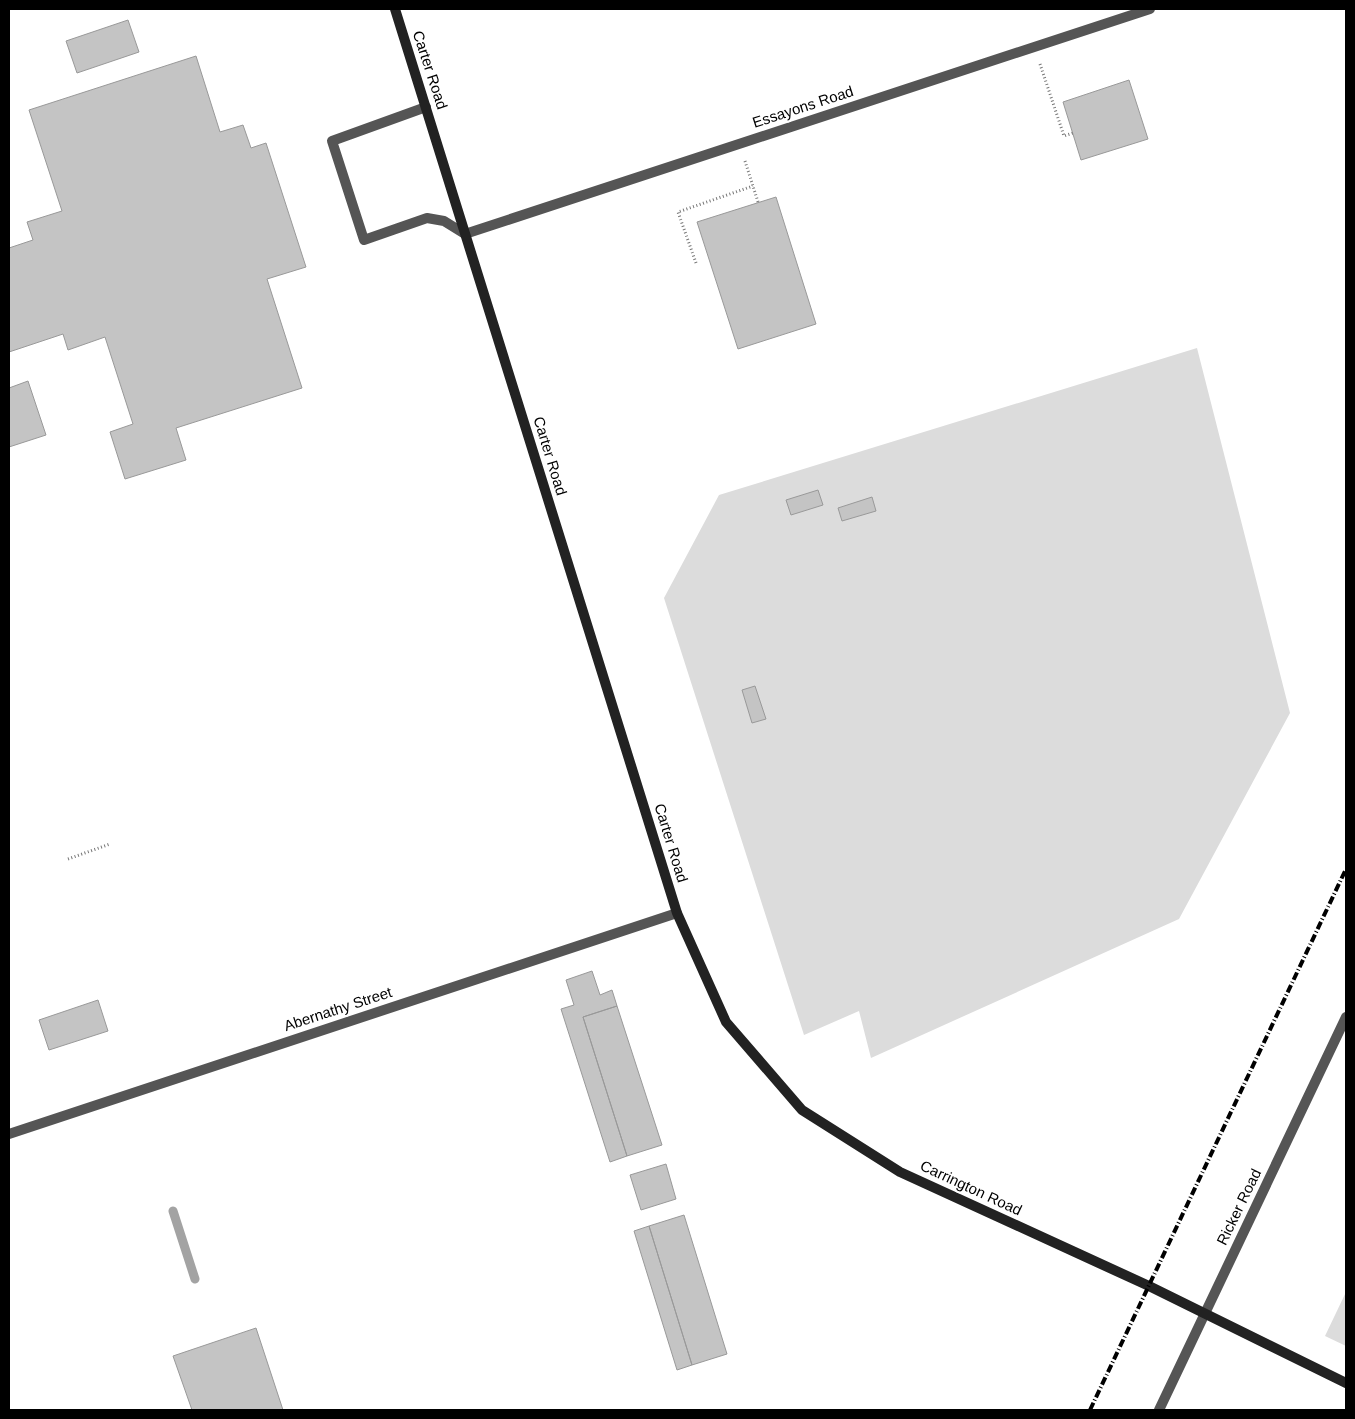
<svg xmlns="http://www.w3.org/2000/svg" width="1355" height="1419" viewBox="0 0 1355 1419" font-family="Arial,sans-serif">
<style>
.green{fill:#dcdcdc}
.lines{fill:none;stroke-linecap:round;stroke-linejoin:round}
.stream{stroke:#a3a3a3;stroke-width:9}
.building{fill:#c4c4c4;stroke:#999}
.path{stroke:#777;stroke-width:3;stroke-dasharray:1 2.5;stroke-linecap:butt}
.lane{stroke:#555;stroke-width:10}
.street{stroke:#555;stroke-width:10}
.secondary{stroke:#222;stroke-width:10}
.rail{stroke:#000;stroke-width:4;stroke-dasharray:8 2.5 1 2.5;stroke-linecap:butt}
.labels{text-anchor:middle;stroke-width:4;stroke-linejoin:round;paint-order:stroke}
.street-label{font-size:15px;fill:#000;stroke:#fff}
</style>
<rect width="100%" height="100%" fill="#fff"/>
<!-- green -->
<path class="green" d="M1197,348L1290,713L1179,919L871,1058L859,1011L804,1035L664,598L719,495Z
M1346,1292V1346L1325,1336Z"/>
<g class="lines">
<!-- stream -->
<path class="stream" d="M173,1211L195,1279"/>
</g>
<!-- building -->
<path class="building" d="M128,20L139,52L77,73L66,41Z
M196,56L220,132L243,125L251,148L266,143L306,267L267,279L302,388L176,428L186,460L125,479L110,432L133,424L105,337L68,350L63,334L9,352V248L33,240L27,222L62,211L29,110Z
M1129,80L1148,139L1081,160L1063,102Z
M776,197L816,324L738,349L697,222Z
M28,381L46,435L9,447V388Z
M818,490L823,505L791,515L786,500Z
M872,497L876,511L842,521L838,508Z
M755,686L766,719L752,723L742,690Z
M592,971L600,995L612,990L617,1006L583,1017L627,1156L610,1162L561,1009L574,1005L566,980Z
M98,1000L108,1031L49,1050L39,1020Z
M617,1006L662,1145L627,1156L583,1017Z
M666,1164L676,1199L641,1210L630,1175Z
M684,1215L727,1354L692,1365L649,1226Z
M649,1226L692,1365L677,1370L634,1231Z
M256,1328L283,1410H192L173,1356Z"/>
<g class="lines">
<!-- path -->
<path class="path" d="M1040,64L1064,136L1073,133
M745,161L758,202
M696,263L678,212L753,186
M68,859L110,844"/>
<!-- lane -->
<path class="lane" d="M426,107L332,141L364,240L427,218L444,221L465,234"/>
<!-- street -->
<path class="street" d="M465,234L1150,9
M9,1134L677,913
M1159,1410L1346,1017"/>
<!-- secondary -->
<path class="secondary" d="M395,9L677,913L726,1022L802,1110L900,1172L1149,1286L1346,1383"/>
<!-- rail -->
<path class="rail" d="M1090,1410L1346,869"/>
</g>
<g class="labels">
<!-- street labels -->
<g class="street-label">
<text transform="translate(430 70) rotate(72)" y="5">Carter Road</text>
<text transform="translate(803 107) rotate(-18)" y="5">Essayons Road</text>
<text transform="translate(550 456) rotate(73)" y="5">Carter Road</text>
<text transform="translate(671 843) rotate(73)" y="5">Carter Road</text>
<text transform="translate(338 1009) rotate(-18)" y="5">Abernathy Street</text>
<text transform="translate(971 1188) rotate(25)" y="5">Carrington Road</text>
<text transform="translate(1239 1207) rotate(-64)" y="5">Ricker Road</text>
</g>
</g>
<!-- border -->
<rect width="1355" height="1419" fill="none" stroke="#000000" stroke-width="20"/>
</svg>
